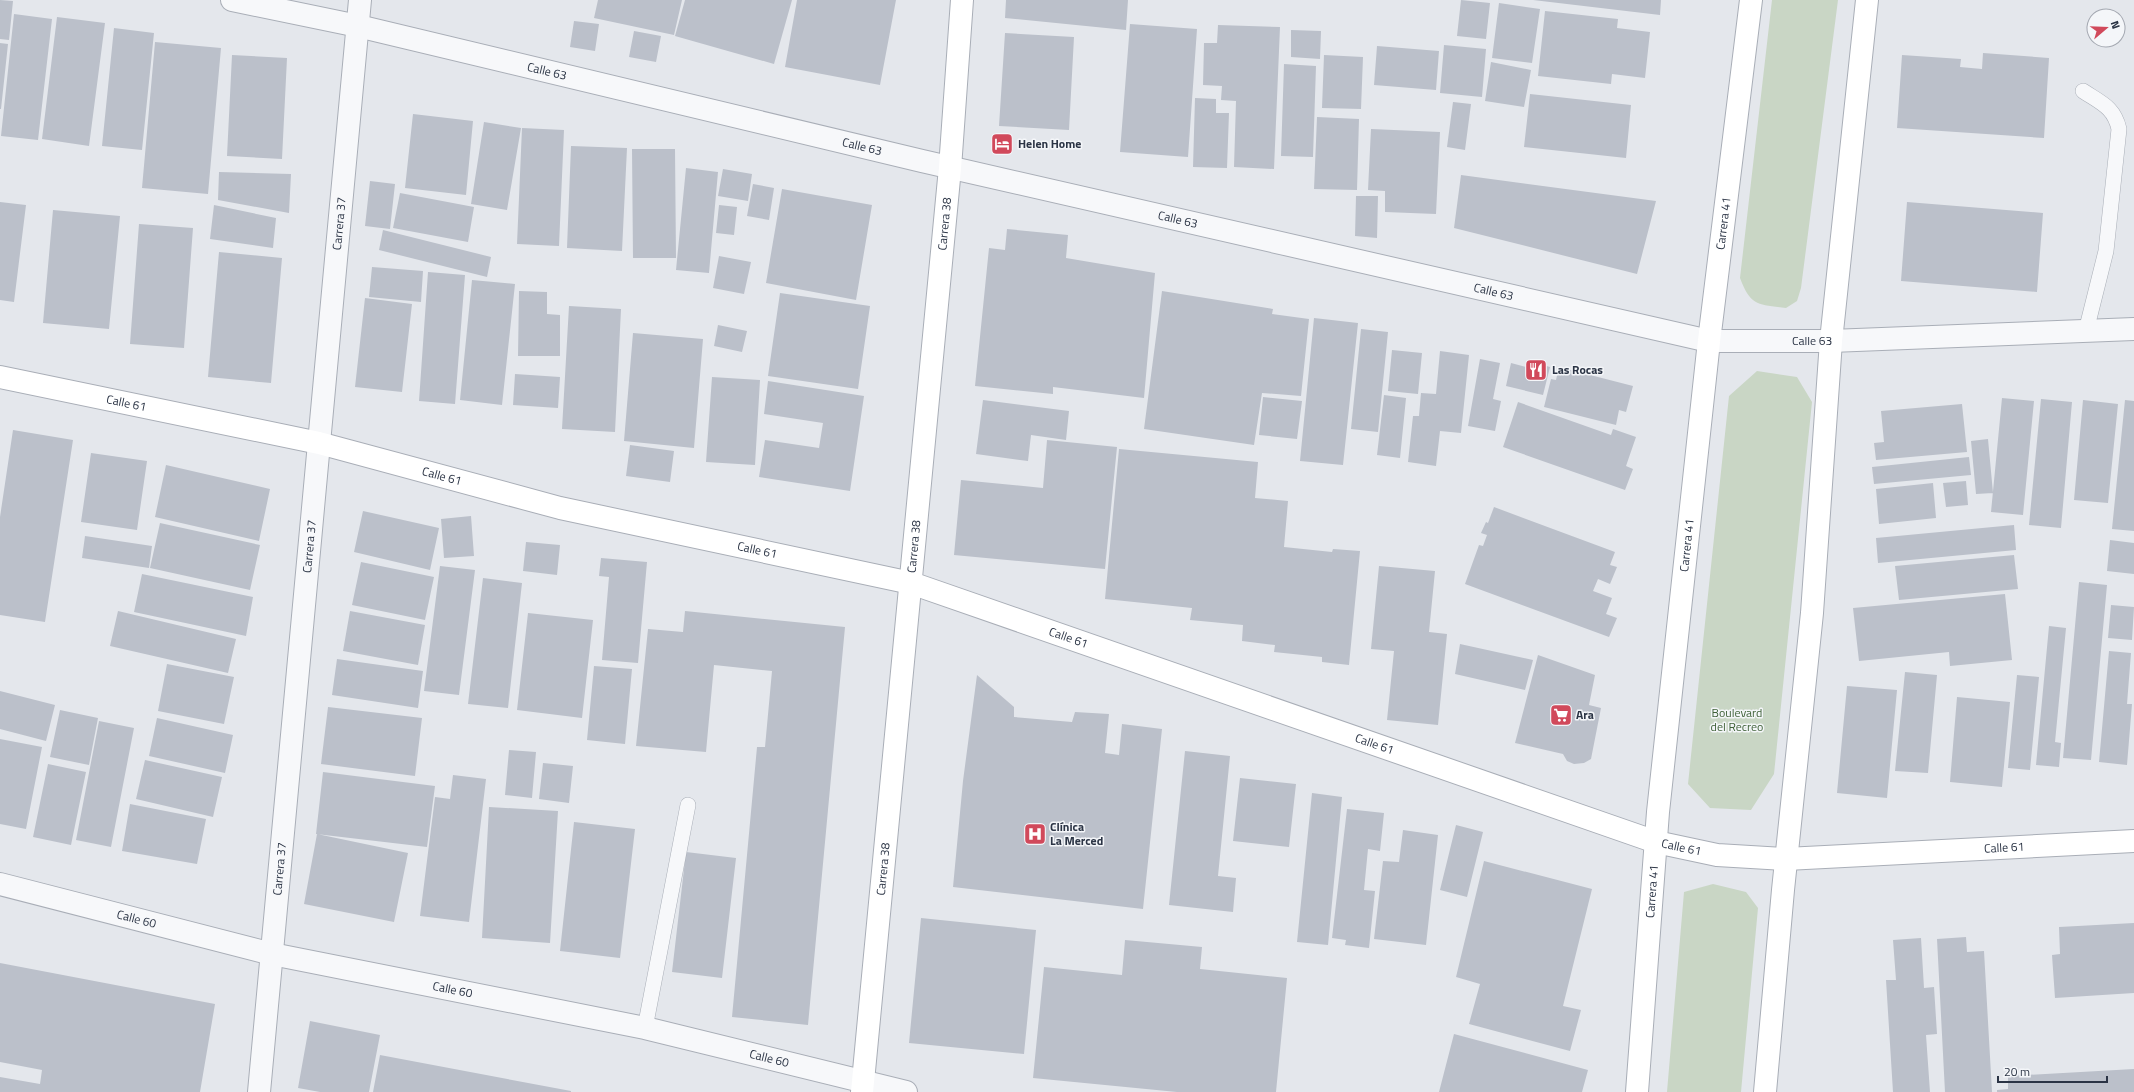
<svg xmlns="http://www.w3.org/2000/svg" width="2134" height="1092" viewBox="0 0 2134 1092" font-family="'Titillium Web',sans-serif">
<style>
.green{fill:#c9d6c5}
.building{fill:#bbc0ca}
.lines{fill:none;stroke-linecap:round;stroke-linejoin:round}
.lane-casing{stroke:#a9aeb7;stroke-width:16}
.street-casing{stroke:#a9aeb7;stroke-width:24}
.secondary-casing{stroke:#a9aeb7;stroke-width:24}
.lane{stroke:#f7f8fa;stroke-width:15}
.street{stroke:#f7f8fa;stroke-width:22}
.secondary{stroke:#fff;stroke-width:22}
.labels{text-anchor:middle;stroke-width:3;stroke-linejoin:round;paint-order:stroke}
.street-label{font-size:12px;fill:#2b3445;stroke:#f4f6f9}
.poi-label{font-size:12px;font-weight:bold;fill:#2b3445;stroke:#f4f6f9;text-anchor:start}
.park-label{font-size:12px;fill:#3f6138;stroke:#f4f6f9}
</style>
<rect width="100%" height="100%" fill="#e4e7ec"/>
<!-- green -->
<path class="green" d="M1772,0H1838L1801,288L1797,301L1786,308C1758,304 1751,307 1740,278Z
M1757,371L1797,377L1812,402L1774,774L1751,810L1710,808L1688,784L1729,396Z
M1713,884L1746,892L1758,908L1741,1092H1667L1684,892Z"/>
<!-- building -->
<path class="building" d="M0,0L13,1L9,40L0,39Z
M598,0H682L674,35L594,18Z
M685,0H792L774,64L675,36Z
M797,0H896L880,85L785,67Z
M1006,0H1128L1126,30L1005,18Z
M1461,0L1490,3L1486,39L1457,36Z
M1533,0H1661L1660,15Z
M1499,3L1540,9L1532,63L1492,58Z
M1545,11L1618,19L1617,28L1650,32L1645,78L1612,74L1611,84L1538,76Z
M14,14L52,19L38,140L1,136Z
M57,17L105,23L89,146L42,139Z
M574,21L599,24L595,51L570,47Z
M1130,24L1197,29L1188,157L1120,152Z
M1218,25L1280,27L1274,169L1234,167L1236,101L1221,100L1222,86L1203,85L1204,43H1217Z
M114,28L154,33L142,150L102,146Z
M1291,30L1321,31L1320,59L1291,57Z
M634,31L661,36L656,62L629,57Z
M1005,33L1074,37L1069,130L999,126Z
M155,42L221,48L208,194L142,188Z
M0,43L8,44L1,109H0Z
M1444,45L1486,49L1482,97L1440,93Z
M1377,46L1439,51L1436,90L1374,85Z
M1983,53L2049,58L2044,138L1897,128L1902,55L1961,59L1960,67L1982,69Z
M232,55L287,58L282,159L227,156Z
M1324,55L1363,57L1361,109L1322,108Z
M1491,62L1531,70L1524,107L1485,101Z
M1284,64L1316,66L1313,157L1281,156Z
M1530,94L1631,105L1626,158L1524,147Z
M1195,98L1216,99V113H1229L1227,168L1193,167Z
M1453,102L1471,104L1465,150L1447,147Z
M413,114L473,121L466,195L405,188Z
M1317,117L1359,119L1357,190L1314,189Z
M484,122L521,128L507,210L471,204Z
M522,128L564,130L559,246L517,244Z
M1371,129L1440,132L1436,214L1385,212V191L1368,190Z
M571,146L627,148L622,251L567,248Z
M632,149H675L676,258H633Z
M686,168L718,172L709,273L676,270Z
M723,169L752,174L748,201L718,196Z
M219,172L291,174L289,213L218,200Z
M1461,175L1656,201L1637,274L1454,228Z
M370,181L395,184L390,229L365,226Z
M753,184L774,188L769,220L747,216Z
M782,189L872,205L856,300L766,283Z
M400,193L474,207L468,242L393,228Z
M1356,196H1378L1377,238L1355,236Z
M0,202L26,205L14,302L0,300Z
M1907,202L2043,213L2037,292L1901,281Z
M214,205L276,218L273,248L210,239Z
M719,205L737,207L734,235L716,233Z
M53,210L120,216L109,329L43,323Z
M139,224L193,228L184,348L130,344Z
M1007,229L1068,235L1066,258L1155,273L1144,398L1053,387V394L975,386L989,248L1005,250Z
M383,230L491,257L487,277L379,250Z
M219,252L282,258L271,383L208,377Z
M719,256L751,262L744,294L713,288Z
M372,267L423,271L421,302L369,297Z
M428,272L465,275L455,404L419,401Z
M472,280L515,284L502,405L460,400Z
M519,291L547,292V314L560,315V356H518Z
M1162,291L1273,309L1272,314L1309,319L1301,396L1262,393L1254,445L1144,429Z
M780,293L870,306L858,389L768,376Z
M365,298L412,304L402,392L355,387Z
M569,306L621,309L615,432L562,429Z
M1314,318L1358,323L1343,465L1300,461Z
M718,325L747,331L742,352L714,346Z
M1361,329L1388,332L1378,432L1351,429Z
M633,333L703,339L694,448L624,441Z
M1392,350L1422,353L1418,394L1388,391Z
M1440,351L1469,355L1461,433L1440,431L1436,466L1408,462L1413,416H1419L1421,393L1436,394Z
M1480,359L1500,363L1493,399L1501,401L1495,431L1468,426Z
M1532,362L1550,367L1543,395L1506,386L1511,363L1530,368Z
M1559,367L1633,386L1626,412L1619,410L1616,425L1544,407L1551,379L1556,380Z
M515,374L560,377L558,408L513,405Z
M712,377L760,380L755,465L706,462Z
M768,381L864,396L850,491L759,477L765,440L819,448L823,423L764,414Z
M1384,395L1406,398L1400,458L1377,455Z
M1263,397L1302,401L1297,439L1259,435Z
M2002,398L2034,401L2023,515L1991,512Z
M2041,399L2072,402L2061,528L2029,525Z
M983,400L1069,411L1066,440L1031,435L1028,461L976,454Z
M2083,400L2118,404L2108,503L2074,500Z
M2125,400L2134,401V531L2112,529Z
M1518,402L1611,435L1613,429L1636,437L1626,466L1633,469L1625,490L1503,447Z
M1962,404L1967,452L1876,460L1874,443L1884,442L1881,411Z
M13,430L73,440L45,622L0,615V517Z
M1988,439L1993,493L1976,494L1971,441Z
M1047,440L1117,447L1105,569L954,555L961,480L1043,488Z
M630,445L674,451L670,482L626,476Z
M1119,449L1258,462L1255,498L1288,501L1284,547L1332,552L1333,549L1360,551L1349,665L1322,662V657L1274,652L1275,645L1242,641L1243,625L1190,620L1192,608L1105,599Z
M91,453L147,461L137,530L81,522Z
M1969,457L1971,475L1874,484L1872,467Z
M166,465L270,489L259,541L155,517Z
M1966,481L1968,505L1946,507L1943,483Z
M1933,483L1936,518L1879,524L1876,489Z
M1494,507L1615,552L1610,565L1617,567L1610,584L1598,579L1593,591L1612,598L1606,614L1617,618L1609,637L1465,584L1479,545L1483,546L1487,535L1481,533L1486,522L1488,523Z
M363,511L439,528L430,570L354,552Z
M471,516L474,556L444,558L441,519Z
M160,523L260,545L250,590L150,568Z
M2014,525L2016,550L1878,563L1876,538Z
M85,536L152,546L149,568L82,558Z
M2110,540L2134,543V574L2107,571Z
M526,542L560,545L557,575L523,571Z
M2014,555L2018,589L1899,600L1895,566Z
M601,558L647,562L638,663L602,660L609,577L599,576Z
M361,562L434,577L425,620L352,605Z
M440,566L475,570L459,695L424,691Z
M1379,566L1435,571L1429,632L1447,634L1438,725L1387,720L1394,651L1371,649Z
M142,574L253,597L246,636L134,612Z
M483,578L522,583L508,708L468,704Z
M2079,582L2107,585L2091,760L2063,758Z
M2005,594L2012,660L1950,666L1949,652L1859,661L1853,608Z
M2111,605L2134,607L2132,640L2108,638Z
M118,611L236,639L228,673L110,646Z
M350,611L425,625L418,665L343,651Z
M685,611L845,627L808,1025L732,1017L757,747H765L772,671L714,665L706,752L636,746L648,629L683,632Z
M528,613L593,620L582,718L517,710Z
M2049,626L2066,628L2055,742L2061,743L2059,767L2036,765Z
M1460,644L1533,660L1525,690L1455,674Z
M2109,651L2131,653L2127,704H2132L2127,765L2099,762Z
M1538,655L1595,675L1589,705L1601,708L1591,759L1584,763L1574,764L1567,761L1563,754L1515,743Z
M337,659L423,671L418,708L332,695Z
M167,664L234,677L224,724L158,711Z
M594,666L632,669L625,744L587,740Z
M1905,672L1937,675L1928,773L1895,771Z
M977,675L1014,707V717L1072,722L1075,712L1109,714L1105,753L1119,755L1122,724L1162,729L1143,909L953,887L963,781Z
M2017,675L2039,677L2030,770L2008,768Z
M1847,686L1897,690L1887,798L1837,793Z
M0,691L55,705L46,741L0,729Z
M1957,697L2010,702L2002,787L1950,782Z
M328,707L422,718L415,776L321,764Z
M60,710L98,718L89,765L50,757Z
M157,718L233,735L225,773L149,756Z
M99,721L134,728L111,847L76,840Z
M0,739L42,747L26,829L0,824Z
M509,750L536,752L532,798L505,795Z
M1185,751L1230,756L1218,876L1236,878L1233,912L1169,905Z
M145,760L222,777L213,817L136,799Z
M543,763L573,766L569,803L539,799Z
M48,764L86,772L71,845L33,837Z
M323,772L435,786L427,847L316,834Z
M453,775L486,779L469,922L420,916L435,797L450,799Z
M1240,778L1296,784L1289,847L1233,841Z
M1312,793L1342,797L1328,945L1297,942Z
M130,804L206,819L197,864L122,851Z
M489,807L558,811L550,943L482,938Z
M1347,809L1384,813L1380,851L1368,849L1364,890L1375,891L1369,948L1345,945L1346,940L1332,938Z
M574,822L635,829L620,958L560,951Z
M1456,825L1483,832L1467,897L1440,890Z
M1403,830L1438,835L1426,945L1374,939L1383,861L1399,862Z
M317,834L408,853L394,922L304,904Z
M686,852L736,858L722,978L672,972Z
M1484,861L1592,889L1563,1006L1581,1010L1570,1051L1469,1024L1480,984L1456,977Z
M921,918L1036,930L1024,1054L909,1043Z
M2134,923V993L2055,998L2052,955L2060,954L2059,927Z
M1966,937L1967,952L1984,951L1992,1092H1945L1937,939Z
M1921,938L1924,988L1934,987L1937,1034L1926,1035L1930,1092H1893L1886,980H1896L1893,940Z
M1125,940L1202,947L1200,969L1287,978L1276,1092H1177L1033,1078L1044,967L1122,975Z
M0,963L215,1004L200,1092H0V1077L40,1084L42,1070L0,1062Z
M310,1021L380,1035L369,1092H320L298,1088Z
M1454,1034L1588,1070L1582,1092H1439Z
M380,1055L571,1091V1092H373Z
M2134,1069V1092H1997V1090L2008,1089V1076Z"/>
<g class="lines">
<!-- lane casing -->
<g class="lane-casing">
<path id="lane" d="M2083,91C2101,103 2114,107 2119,129L2106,251L2086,331
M645,1028L688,805"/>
</g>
<!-- street casing -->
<g class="street-casing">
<g id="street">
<path id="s1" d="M232,0L358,26L922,161L1709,341H1831L2134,329"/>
<path id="s2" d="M0,884L272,954L645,1028L906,1092"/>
<path id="s3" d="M259,1092L360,0"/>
</g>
</g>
<!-- secondary casing -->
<g class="secondary-casing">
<g id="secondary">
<path id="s4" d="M0,377L319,443L560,508L911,583L1656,842L1717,855L1786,859L2134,841"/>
<path id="s5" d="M862,1092L950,168L962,0"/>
<path id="s6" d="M1637,1092L1658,812L1709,341L1751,0"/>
<path d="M1765,1092L1783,890L1812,613L1831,341L1867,0"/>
</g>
</g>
<!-- lane -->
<use href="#lane" class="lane"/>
<!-- street -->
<use href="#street" class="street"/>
<!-- secondary -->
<use href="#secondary" class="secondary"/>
</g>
<!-- icons -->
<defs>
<g id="hotel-square" transform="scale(1.15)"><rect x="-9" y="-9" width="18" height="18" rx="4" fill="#d1495b" stroke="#f4f6f9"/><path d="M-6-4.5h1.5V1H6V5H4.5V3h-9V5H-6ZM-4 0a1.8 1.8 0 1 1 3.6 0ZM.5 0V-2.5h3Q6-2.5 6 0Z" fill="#fff"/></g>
<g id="restaurant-square" transform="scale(1.15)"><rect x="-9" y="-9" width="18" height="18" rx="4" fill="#d1495b" stroke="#f4f6f9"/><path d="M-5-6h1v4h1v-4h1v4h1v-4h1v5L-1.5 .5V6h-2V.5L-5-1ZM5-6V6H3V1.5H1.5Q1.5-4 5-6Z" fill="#fff"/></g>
<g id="supermarket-square" transform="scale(1.15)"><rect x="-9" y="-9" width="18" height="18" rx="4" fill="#d1495b" stroke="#f4f6f9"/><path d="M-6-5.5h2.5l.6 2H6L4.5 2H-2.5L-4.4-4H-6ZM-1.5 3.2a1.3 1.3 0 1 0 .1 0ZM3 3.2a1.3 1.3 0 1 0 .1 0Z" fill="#fff"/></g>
<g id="hospital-square" transform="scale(1.15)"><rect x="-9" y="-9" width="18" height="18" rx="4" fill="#d1495b" stroke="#f4f6f9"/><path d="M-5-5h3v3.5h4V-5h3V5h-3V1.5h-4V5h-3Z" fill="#fff"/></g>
</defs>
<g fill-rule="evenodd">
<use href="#hotel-square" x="1002" y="144"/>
<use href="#restaurant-square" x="1536" y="370"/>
<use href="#supermarket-square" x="1561" y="715"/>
<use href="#hospital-square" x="1035" y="834"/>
</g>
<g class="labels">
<!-- street labels -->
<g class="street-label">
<text dy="4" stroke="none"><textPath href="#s1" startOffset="323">Calle 63</textPath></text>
<text dy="4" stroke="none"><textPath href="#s1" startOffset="647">Calle 63</textPath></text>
<text dy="4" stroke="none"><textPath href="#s1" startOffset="971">Calle 63</textPath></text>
<text dy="4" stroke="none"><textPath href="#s3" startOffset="872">Carrera 37</textPath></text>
<text dy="4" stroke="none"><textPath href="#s6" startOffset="873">Carrera 41</textPath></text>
<text dy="4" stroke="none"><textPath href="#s5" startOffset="872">Carrera 38</textPath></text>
<text dy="4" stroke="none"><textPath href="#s1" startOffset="1295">Calle 63</textPath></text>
<text dy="4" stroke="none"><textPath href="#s1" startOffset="1619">Calle 63</textPath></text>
<text dy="4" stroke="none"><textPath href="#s4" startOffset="129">Calle 61</textPath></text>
<text dy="4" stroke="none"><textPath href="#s4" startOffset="453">Calle 61</textPath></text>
<text dy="4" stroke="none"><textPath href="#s6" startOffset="549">Carrera 41</textPath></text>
<text dy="4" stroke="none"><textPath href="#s3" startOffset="548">Carrera 37</textPath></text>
<text dy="4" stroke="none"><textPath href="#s5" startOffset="548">Carrera 38</textPath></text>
<text dy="4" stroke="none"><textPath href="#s4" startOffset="777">Calle 61</textPath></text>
<text dy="4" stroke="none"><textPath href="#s4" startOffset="1101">Calle 61</textPath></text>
<text dy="4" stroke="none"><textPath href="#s4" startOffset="1425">Calle 61</textPath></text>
<text dy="4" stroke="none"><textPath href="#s4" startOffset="1749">Calle 61</textPath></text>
<text dy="4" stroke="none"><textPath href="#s4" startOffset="2073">Calle 61</textPath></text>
<text dy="4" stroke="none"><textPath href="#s3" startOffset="224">Carrera 37</textPath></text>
<text dy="4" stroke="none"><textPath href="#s5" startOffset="224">Carrera 38</textPath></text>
<text dy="4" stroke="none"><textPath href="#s6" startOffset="201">Carrera 41</textPath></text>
<text dy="4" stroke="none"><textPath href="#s2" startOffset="141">Calle 60</textPath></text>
<text dy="4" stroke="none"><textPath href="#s2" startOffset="465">Calle 60</textPath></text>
<text dy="4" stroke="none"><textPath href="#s2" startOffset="789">Calle 60</textPath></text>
</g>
<!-- poi labels -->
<g class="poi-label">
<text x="1018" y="148">Helen Home</text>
<text x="1552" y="374">Las Rocas</text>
<text x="1576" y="719">Ara</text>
<text x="1050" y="831">Clínica<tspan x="1050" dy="14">La Merced</tspan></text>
</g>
<!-- park labels -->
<g class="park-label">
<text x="1737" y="717">Boulevard<tspan x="1737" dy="14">del Recreo</tspan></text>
</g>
</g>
<!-- north arrow -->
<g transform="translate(2106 28) rotate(71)"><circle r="19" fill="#f4f6f9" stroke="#a4a8b1"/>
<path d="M0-3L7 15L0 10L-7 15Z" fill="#d1495b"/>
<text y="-6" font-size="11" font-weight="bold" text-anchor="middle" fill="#2b3445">N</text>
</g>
<!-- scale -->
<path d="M1998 1076v6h109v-6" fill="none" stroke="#2b3445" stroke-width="2"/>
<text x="2004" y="1076" font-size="12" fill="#2b3445" stroke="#f4f6f9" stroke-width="3" paint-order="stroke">20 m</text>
</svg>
